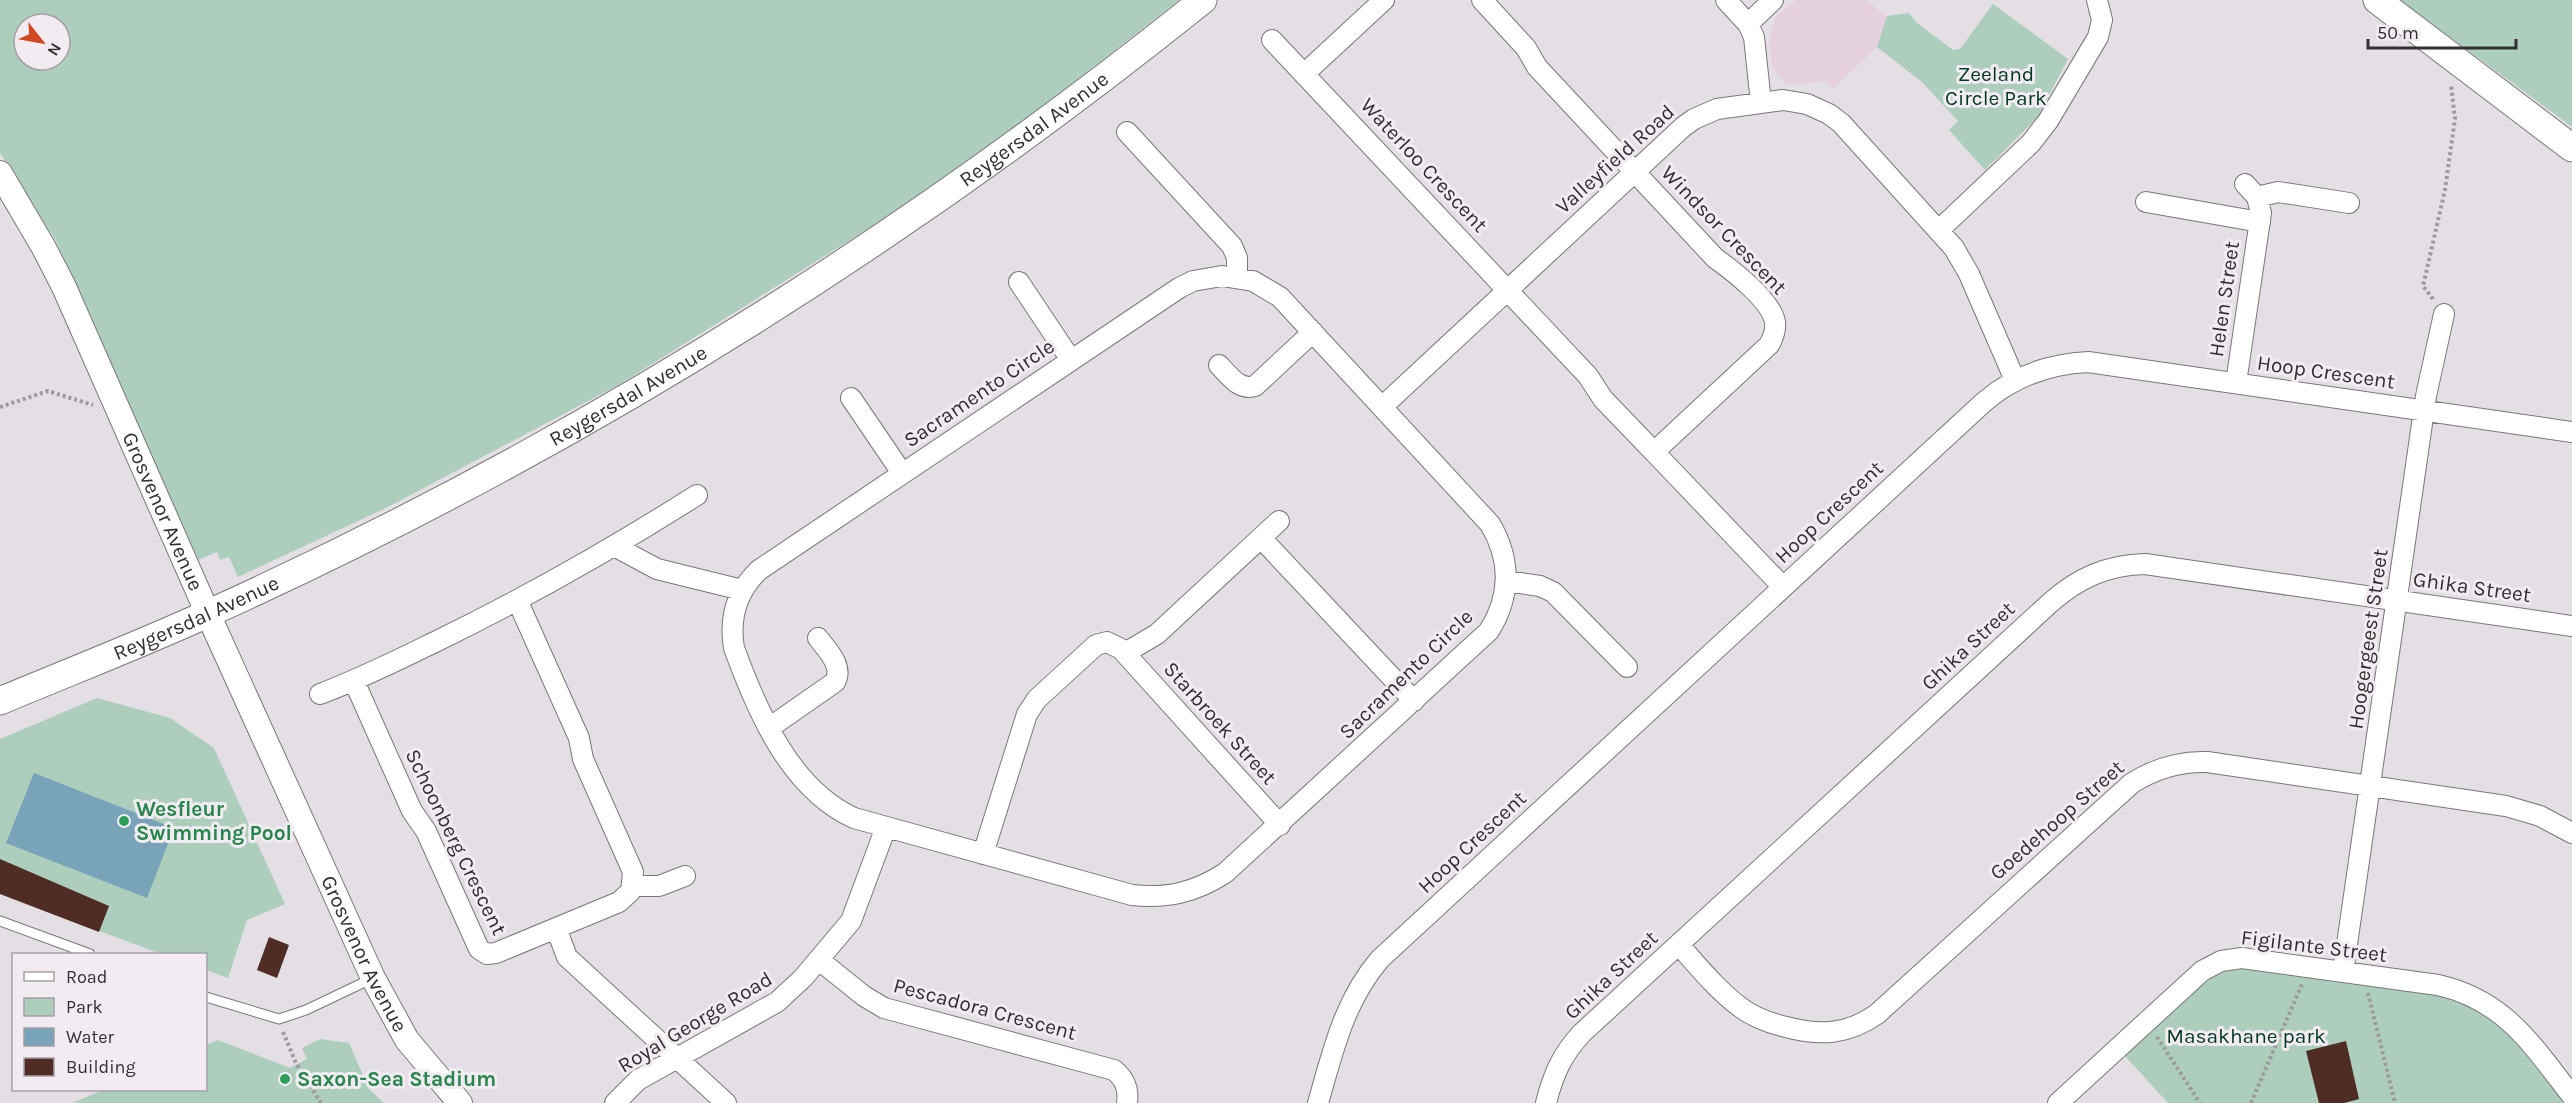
<svg xmlns="http://www.w3.org/2000/svg" width="2572" height="1103" viewBox="0 0 2572 1103" font-family="Karla,sans-serif">
<style>
.education{fill:#e5d0de}
.green{fill:#adcebc;fill-rule:evenodd}
.water{fill:#79a3b8}
.building{fill:#4f2c24}
.lines{fill:none;stroke-linecap:round;stroke-linejoin:round}
.service-casing{stroke:#7a767b;stroke-width:11}
.minor-casing{stroke:#7a767b;stroke-width:22}
.tertiary-casing{stroke:#7a767b;stroke-width:26}
.secondary-casing{stroke:#7a767b;stroke-width:29}
.path{stroke:#9d999d;stroke-width:4;stroke-dasharray:3 3;stroke-linecap:butt}
.service{stroke:#fff;stroke-width:9}
.minor{stroke:#fff;stroke-width:20}
.tertiary{stroke:#fff;stroke-width:24}
.secondary{stroke:#fff;stroke-width:27}
.leisure-dot{fill:#2e9e5b;stroke:#f2ecf2;stroke-width:2}
.labels{text-anchor:middle;stroke-width:6;stroke-linejoin:round;paint-order:stroke}
.park-label{font-size:21px;fill:#003923;stroke:#f2ecf2}
.street-label{font-size:21px;fill:#312f31;stroke:#f2ecf2}
.leisure-label{font-size:21px;font-weight:bold;fill:#27864d;stroke:#f2ecf2;text-anchor:start}
</style>
<rect width="100%" height="100%" fill="#e4dfe4"/>
<!-- education -->
<path class="education" d="M1796,0H1865L1887,16L1877,47L1832,89L1825,81L1787,85L1772,68L1769,40L1776,16Z"/>
<!-- green -->
<path class="green" d="M0,0H1179L1036,112L887,217L620,384L388,507L238,577L229,557L220,560L217,552L198,560L56,241L0,153ZM24,24H60V60H24Z
M2400,0H2572V127Z
M1993,4L2068,59L2037,118L1985,170L1949,130L1958,121L1922,82L1877,47L1887,16L1909,13L1917,23L1953,50L1960,49Z
M97,698L170,718L214,748L285,904L247,920L228,978L206,970V954H161L0,894V739Z
M2241,967L2431,993L2467,1004L2492,1018L2518,1041L2566,1103H2168L2124,1055C2155,1027 2200,973 2241,967Z
M320,1039L349,1043L369,1089L384,1103H72L103,1090H206V1045L218,1040L290,1068L307,1059L302,1048Z"/>
<!-- water -->
<path class="water" d="M34,773L174,828L147,898L6,843Z"/>
<!-- building -->
<path class="building" d="M0,859L109,906L99,932L0,894Z
M269,937L289,945L277,978L257,970Z
M2346,1041L2359,1099L2344,1103H2319L2306,1051Z"/>
<g class="lines">
<!-- service casing -->
<g class="service-casing">
<path id="service" d="M0,921L90,954
M206,997L279,1019L306,1010L371,979"/>
</g>
<!-- minor casing -->
<g class="minor-casing">
<path id="minor" d="M1726,0L1748,24L1754,37L1761,103
M1748,24L1773,0
M1272,40L1588,376L1603,399L1654,452L1769,345C1773,338 1776,330 1775,322C1771,300 1733,271 1715,258L1537,67L1526,48L1482,0
M1304,74L1384,0
M1127,132L1232,246L1237,258V277
M2257,197L2278,192L2349,203
M2146,202L2260,222
M1939,230L2031,143L2048,121L2098,37L2102,20L2097,0
M1222,276L1253,281L1280,297L1490,524C1511,559 1511,596 1489,631L1225,873C1196,892 1167,899 1132,895L854,818C790,789 757,711 734,648C729,618 736,592 759,570L1179,288L1193,281Z
M1019,282L1071,360
M1219,365C1229,375 1239,391 1255,386L1313,332
M2236,383L2261,213L2257,197L2245,184
M851,398L902,473
M1382,407L1683,127L1694,119L1717,109L1783,100L1807,104L1829,114L1841,123L1954,248L1969,274L2015,380
M1654,452L1783,587
M1261,538L1414,701
M616,547L657,569L742,590
M1507,581L1540,586L1553,592L1627,667
M1125,653L1157,634L1279,521
M354,681L412,811L426,831L479,949L487,954L496,953L619,902L631,891L633,872L583,759L579,738L518,602
M320,694C360,679 398,660 437,641C527,597 612,549 697,495
M769,728L835,682C844,666 827,650 818,638
M983,854L1027,714L1037,699L1096,645L1107,642L1121,649L1280,825
M633,886H659L685,876
M556,928L567,957L726,1103
M1679,945C1698,966 1717,990 1740,1007C1753,1017 1769,1023 1786,1027C1820,1036 1847,1035 1877,1014L2132,783C2156,768 2179,761 2207,762L2506,806L2540,816L2572,833
M819,960L864,996L884,1008L1114,1070C1125,1079 1129,1089 1127,1103
M2343,972L2426,396L2444,314
M615,1103L638,1080L777,1002L803,978L851,921L886,827
M1318,1103C1333,1051 1344,1001 1380,959L1984,402C2014,376 2049,364 2088,362L2572,432
M1546,1103C1553,1075 1562,1054 1582,1033L2050,603C2078,578 2107,565 2145,564L2572,626
M2058,1103L2202,971L2221,961L2242,958L2438,985C2505,1000 2532,1045 2572,1096"/>
</g>
<!-- tertiary casing -->
<g class="tertiary-casing">
<g id="tertiary">
<path id="s1" d="M0,173L44,248L64,287L208,614L373,978L407,1040L460,1103"/>
</g>
</g>
<!-- secondary casing -->
<g class="secondary-casing">
<g id="secondary">
<path d="M2377,0L2572,148"/>
<path id="s2" d="M0,701C69,672 139,645 207,614C564,453 898,245 1203,0"/>
</g>
</g>
<!-- path -->
<path class="path" d="M2433,299L2423,286L2445,190L2455,119L2451,85
M0,407L48,391L93,405
M2368,993L2395,1103
M283,1032L296,1063L321,1103
M2157,1037L2200,1103
M2251,1103L2302,984"/>
<!-- service -->
<use href="#service" class="service"/>
<!-- minor -->
<use href="#minor" class="minor"/>
<!-- tertiary -->
<use href="#tertiary" class="tertiary"/>
<!-- secondary -->
<use href="#secondary" class="secondary"/>
</g>
<!-- markers -->
<g class="leisure-dot">
<circle cx="124" cy="821" r="6"/>
<circle cx="285" cy="1079" r="6"/>
</g>
<g class="labels">
<!-- park labels -->
<g class="park-label">
<text x="1996" y="81">Zeeland<tspan x="1996" dy="24">Circle Park</tspan></text>
<text x="2246" y="1043">Masakhane park</text>
</g>
<!-- street labels -->
<g class="street-label">
<text dy="7" stroke="none"><textPath href="#s2" startOffset="1185">Reygersdal Avenue</textPath></text>
<text transform="translate(1615 159) rotate(-42)" y="7">Valleyfield Road</text>
<text transform="translate(1424 165) rotate(47)" y="7">Waterloo Crescent</text>
<text transform="translate(1724 230) rotate(46)" y="7">Windsor Crescent</text>
<text transform="translate(2224 299) rotate(-82)" y="7">Helen Street</text>
<text transform="translate(2326 372) rotate(8)" y="7">Hoop Crescent</text>
<text transform="translate(979 393) rotate(-34)" y="7">Sacramento Circle</text>
<text dy="7" stroke="none"><textPath href="#s2" startOffset="699">Reygersdal Avenue</textPath></text>
<text dy="7" stroke="none"><textPath href="#s1" startOffset="376">Grosvenor Avenue</textPath></text>
<text transform="translate(1829 512) rotate(-43)" y="7">Hoop Crescent</text>
<text transform="translate(2472 587) rotate(8)" y="7">Ghika Street</text>
<text dy="7" stroke="none"><textPath href="#s2" startOffset="213">Reygersdal Avenue</textPath></text>
<text transform="translate(2368 639) rotate(-82)" y="7">Hoogergeest Street</text>
<text transform="translate(1968 646) rotate(-43)" y="7">Ghika Street</text>
<text transform="translate(1406 674) rotate(-44)" y="7">Sacramento Circle</text>
<text transform="translate(1220 723) rotate(48)" y="7">Starbroek Street</text>
<text transform="translate(2057 820) rotate(-41)" y="7">Goedehoop Street</text>
<text transform="translate(456 842) rotate(64)" y="7">Schoonberg Crescent</text>
<text transform="translate(1472 842) rotate(-43)" y="7">Hoop Crescent</text>
<text transform="translate(2314 946) rotate(7)" y="7">Figilante Street</text>
<text dy="7" stroke="none"><textPath href="#s1" startOffset="862">Grosvenor Avenue</textPath></text>
<text transform="translate(1611 975) rotate(-43)" y="7">Ghika Street</text>
<text transform="translate(985 1009) rotate(15)" y="7">Pescadora Crescent</text>
<text transform="translate(695 1022) rotate(-31)" y="7">Royal George Road</text>
</g>
<!-- leisure labels -->
<g class="leisure-label">
<text x="136" y="816">Wesfleur<tspan x="136" dy="24">Swimming Pool</tspan></text>
<text x="297" y="1086">Saxon-Sea Stadium</text>
</g>
</g>
<!-- legend -->
<rect x="12" y="953" width="195" height="138" fill="#f2ecf2" stroke="#a5a0a5" stroke-width="1.5"/>
<rect x="24" y="972" width="30" height="9" fill="#ffffff" stroke="#a5a0a5" stroke-width="1.5"/>
<text x="66" y="983" font-size="18" fill="#312f31">Road</text>
<rect x="24" y="998" width="30" height="18" fill="#adcebc" stroke="#a5a0a5" stroke-width="1.5"/>
<text x="66" y="1013" font-size="18" fill="#312f31">Park</text>
<rect x="24" y="1028" width="30" height="18" fill="#79a3b8" stroke="#a5a0a5" stroke-width="1.5"/>
<text x="66" y="1043" font-size="18" fill="#312f31">Water</text>
<rect x="24" y="1058" width="30" height="18" fill="#4f2c24" stroke="#a5a0a5" stroke-width="1.5"/>
<text x="66" y="1073" font-size="18" fill="#312f31">Building</text>
<!-- north arrow -->
<g transform="translate(42 42) rotate(121)"><circle r="28" fill="#f2ecf2" stroke="#a5a0a5" stroke-width="1.5"/>
<path d="M0-4.5L10 22L0 15L-10 22Z" fill="#d04720"/>
<text y="-9" font-size="16" font-weight="bold" text-anchor="middle" fill="#312f31">N</text>
</g>
<!-- scale -->
<path d="M2368 39v9h148v-9" fill="none" stroke="#312f31" stroke-width="3"/>
<text x="2377" y="39" font-size="18" fill="#312f31" stroke="#f2ecf2" stroke-width="4.5" paint-order="stroke">50 m</text>
</svg>
